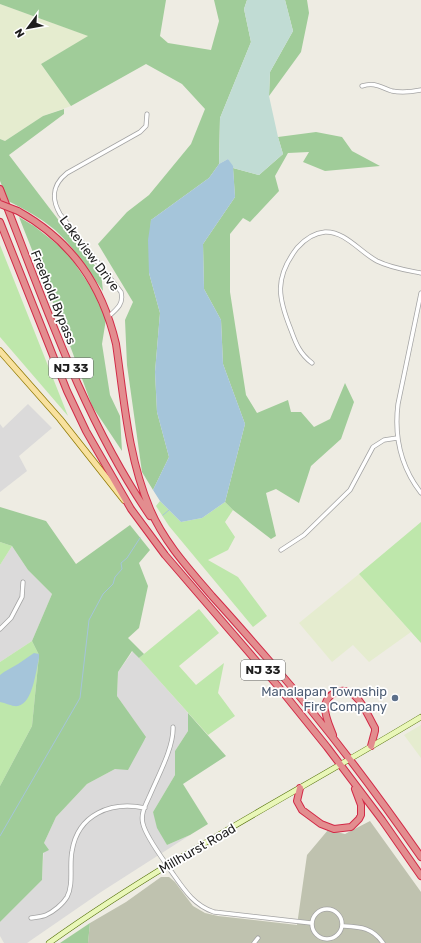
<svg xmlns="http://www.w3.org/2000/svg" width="421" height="943" viewBox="0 0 421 943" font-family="Rubik,sans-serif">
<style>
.residential{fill:#dbdada}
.construction{fill:#bfc2af}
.farmland{fill:#e5eccf}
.grass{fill:#bee7ab}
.forest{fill:#a0cc99}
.wetland{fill:#c1dcd4}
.water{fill:#a5c5da}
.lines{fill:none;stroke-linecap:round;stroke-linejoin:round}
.stream{stroke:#a5c5da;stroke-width:1}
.street-casing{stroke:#a4a4a4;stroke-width:5}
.secondary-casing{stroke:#537009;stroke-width:6}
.primary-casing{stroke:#917b05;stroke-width:7}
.highway-casing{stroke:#d22a47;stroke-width:8}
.street{stroke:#fff;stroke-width:3.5}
.secondary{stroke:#e9f7b8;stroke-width:5}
.primary{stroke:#f8e19e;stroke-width:5.5}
.highway{stroke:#e38d8f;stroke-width:6}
.highway-bridge-casing{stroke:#d22a47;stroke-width:8;stroke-linecap:butt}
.highway-bridge{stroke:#e38d8f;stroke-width:6}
.service-dot{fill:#5c6f8a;stroke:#fff;stroke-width:1.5}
.labels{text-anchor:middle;stroke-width:3.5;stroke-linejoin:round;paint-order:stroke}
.shield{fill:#fff;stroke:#616161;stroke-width:1}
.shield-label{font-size:12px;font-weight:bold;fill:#1d1d1d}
.street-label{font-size:13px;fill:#1d1d1d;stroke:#fff}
.service-label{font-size:13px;fill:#4e5e75;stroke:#fff;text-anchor:end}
</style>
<rect width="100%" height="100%" fill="#eeece3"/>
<!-- residential -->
<path class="residential" d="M28,404L52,428L19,456L27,471L0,492V424L3,428Z
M12,546L28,570L52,594L32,641L0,662V565Z
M133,651L188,713V731L175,751V775L153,812L167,845L190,835L101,892L27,943H4L0,936V922L42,880L44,843L56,817L87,784L115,769L146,738L117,696L118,672Z"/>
<!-- construction -->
<path class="construction" d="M370,821L421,892V943H88L90,923L126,902L161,877H169L175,882L193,906L205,913L218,916L297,925L307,855L328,830L345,834Z"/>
<!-- farmland -->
<path class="farmland" d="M0,4L89,36L41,64L71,106L43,116L5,141L0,139Z
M359,574L411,632L369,662L353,645L332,662L299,623Z
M421,725V758L404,735Z"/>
<!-- grass -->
<path class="grass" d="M0,245L68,416L0,337Z
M160,501L181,522L202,518L225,502L233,510L225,522L235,537L228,550L208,560L238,577L267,616L253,627L169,526L156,506Z
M421,522V643L359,574Z
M0,542L12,546L0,565Z
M199,609L219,633L179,666L196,685L224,663L218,693L235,716L208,735L139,658Z
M32,641L39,655L32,726L0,786V662Z"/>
<!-- forest -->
<path class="forest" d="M0,0H166L160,36L168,43L211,50L219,21L214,0H247L244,9L251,42L220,118L219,164L209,178L151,220L149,273L160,313L155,372L157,412L169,457L153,490L142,472L127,365L125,320L133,302L98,244L127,212L149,195L191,144L205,109L182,84L146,64L71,106L41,64L88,36L0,4Z
M285,0H307L309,13L301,52L269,96L270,72L293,31Z
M64,109V114L9,155L73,239L101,273L103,291C88,270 74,247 55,230C41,218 24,209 8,201L0,181V139L5,141L43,116Z
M316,132L342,137L352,151L380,166L325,171L303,162L309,152L288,153L275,176L279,191L250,222L243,218L230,234V292L246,395L257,413L288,400L291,412H301L314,427L330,419L345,383L354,402L341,439L311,466L299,503L276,489L266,493L276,536L271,539L233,510L225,502L245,424L223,364L221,320L204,289L203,244L235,197L233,168L259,175L283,154L278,137Z
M19,217L34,226L67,252L92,289L106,319L102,344L110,395L120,416L122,451L92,406L72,351Z
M0,507L46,521L76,564L130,525L150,550L139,563L148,586L139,628L128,638L144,654L139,658L132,651L118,672L117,696L146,737L128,770L115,769L87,784L56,817L44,843L49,850L43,853L42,880L0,922V786L32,726L39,655L32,641L52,594L28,570L12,546L0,542Z
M188,713L226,756L183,784L208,824L190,835L167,845L157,828L153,812L175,775V751L188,731Z
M90,923L88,943H60Z"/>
<!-- wetland -->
<path class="wetland" d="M247,0H285L293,31L270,72L269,96L278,137L283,154L259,175L233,168L228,159L219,164L220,118L251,42L244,9Z"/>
<!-- water -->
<path class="water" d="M228,159L233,166L235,197L203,244L204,289L221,320L223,364L245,424L225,502L202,518L181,522L160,501L153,490L169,457L157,412L155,372L160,313L149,273L148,240L151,220L209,178L219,164Z
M34,653L39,654V658C36,670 33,703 18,706C13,707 6,703 0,702V675L4,672L18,664Z"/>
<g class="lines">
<!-- stream -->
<path class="stream" d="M163,515L169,510
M0,836L80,698L89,620L103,594L113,584L115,577L122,569L121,563L127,558L140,538"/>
<!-- street casing -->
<g class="street-casing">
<path id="street" d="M362,86C375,82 380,87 392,91C402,93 411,92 421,90
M421,293L398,404C394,436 401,467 421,493
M108,317C117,309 124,304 121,292L60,214C51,198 52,185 67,173L140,132L146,126L147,114
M312,363C300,354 296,344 291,330C278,298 274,278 297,248C305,239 313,233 325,232C345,231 360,252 377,261C391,268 406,270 421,273
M281,550L304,535L350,490L373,447L384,440L397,438
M0,629L11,618L22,597L23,582
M173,727C174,747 158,776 150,795C146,804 140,814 143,824C146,837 163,859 171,871C183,888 193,905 214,912L311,923
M312 924a15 15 0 1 1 30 0a15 15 0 1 1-30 0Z
M31,918C36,917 42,917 46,915C53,912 63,904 67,897C74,884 69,866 72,851C78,814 111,801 145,808
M342,926C360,927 372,927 383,943
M254,943L258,938"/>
</g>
<!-- secondary casing -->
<g class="secondary-casing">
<path id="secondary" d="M49,943C167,859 297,792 421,717"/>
</g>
<!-- primary casing -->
<g class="primary-casing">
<path id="primary" d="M0,351L60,419L124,500"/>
</g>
<!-- highway casing -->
<g class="highway-casing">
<path id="highway" d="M0,189C44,301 82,416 150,516
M18,211C72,241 102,285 116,344C124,399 128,457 150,509C164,542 189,569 212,596C233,619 253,642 273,665C326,726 375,791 421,857
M0,222L67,391L86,431L131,509L165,555L277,685L327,747L382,820L421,876
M333,735C330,727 325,717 325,708C325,693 344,685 355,696C364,704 369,718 375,728V731L371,746
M300,788L297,801L302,810L321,824L334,829L351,827L359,819L361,815V805L355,789"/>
</g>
<!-- street -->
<use href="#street" class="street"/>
<!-- secondary -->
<use href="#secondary" class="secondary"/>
<!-- primary -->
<use href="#primary" class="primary"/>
<!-- highway -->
<use href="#highway" class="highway"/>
<!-- highway-bridge casing -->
<g class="highway-bridge-casing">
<path id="highway-bridge" d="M0,204L18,211"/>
</g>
<!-- highway-bridge -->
<use href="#highway-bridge" class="highway-bridge"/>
</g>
<!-- markers -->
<circle class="service-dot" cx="395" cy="698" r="4"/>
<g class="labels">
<!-- shield labels -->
<g class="shield">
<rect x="49" y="358" width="44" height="20" rx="3"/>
<rect x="241" y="660" width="44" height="20" rx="3"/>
</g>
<g class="shield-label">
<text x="71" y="372">NJ 33</text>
<text x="263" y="674">NJ 33</text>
</g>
<!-- street labels -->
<g class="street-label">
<text transform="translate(90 253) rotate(53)" y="5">Lakeview Drive</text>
<text transform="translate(54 297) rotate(68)" y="5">Freehold Bypass</text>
<text transform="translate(197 848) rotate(-30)" y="5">Millhurst Road</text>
</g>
<!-- service labels -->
<g class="service-label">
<text x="387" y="696">Manalapan Township<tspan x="387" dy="15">Fire Company</tspan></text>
</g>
</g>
<!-- north arrow -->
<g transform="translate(28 28) rotate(238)" stroke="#ffffff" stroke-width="3" paint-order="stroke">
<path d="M0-3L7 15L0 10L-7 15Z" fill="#1d1d1d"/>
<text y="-6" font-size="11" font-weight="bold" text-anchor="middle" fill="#1d1d1d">N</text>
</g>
</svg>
